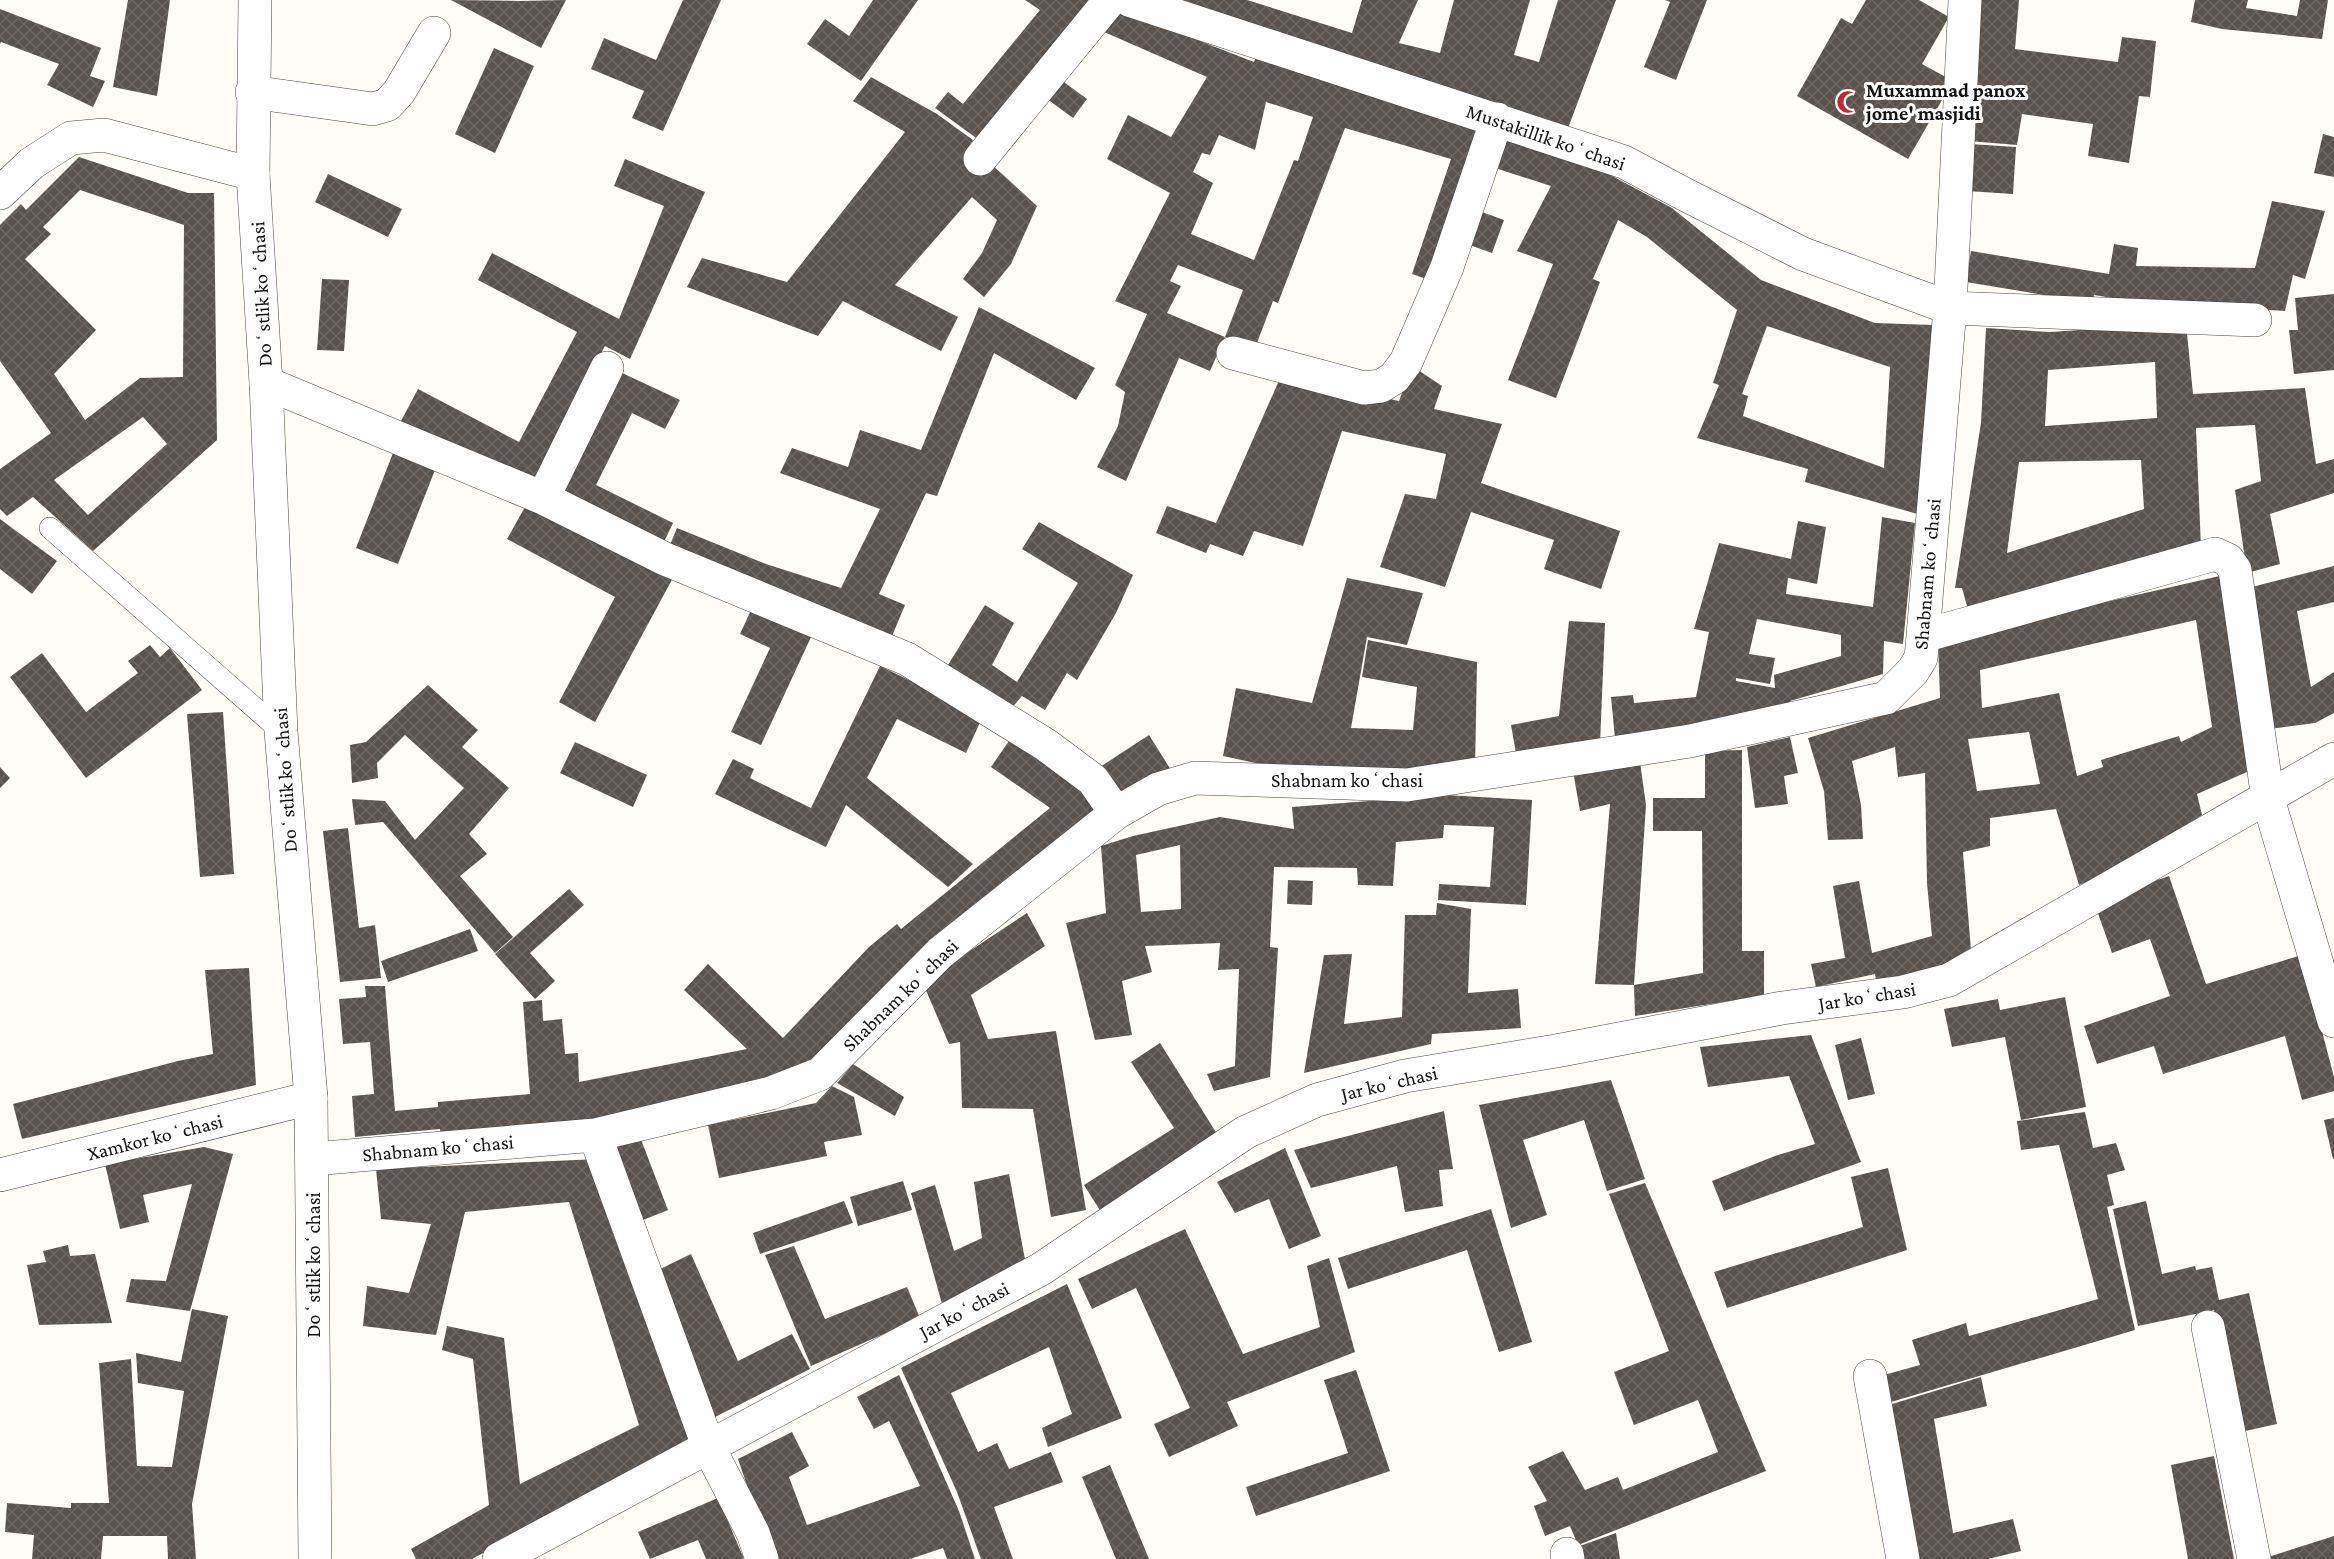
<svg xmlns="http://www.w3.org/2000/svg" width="2334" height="1559" viewBox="0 0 2334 1559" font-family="'Crimson Pro',serif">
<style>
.building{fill:url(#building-cross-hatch);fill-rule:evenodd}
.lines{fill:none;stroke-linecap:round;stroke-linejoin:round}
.service-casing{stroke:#444;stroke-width:22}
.minor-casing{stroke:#444;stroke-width:34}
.tertiary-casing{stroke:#444;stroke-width:34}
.service{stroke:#fff;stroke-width:21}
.minor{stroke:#fff;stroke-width:33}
.tertiary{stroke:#fff;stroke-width:33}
.labels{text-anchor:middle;stroke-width:6;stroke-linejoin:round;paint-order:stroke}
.poi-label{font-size:20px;font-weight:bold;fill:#111;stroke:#fff;text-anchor:start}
.street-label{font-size:20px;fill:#111;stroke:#fff}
</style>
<defs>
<pattern id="building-cross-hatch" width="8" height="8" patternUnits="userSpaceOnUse" patternTransform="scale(1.5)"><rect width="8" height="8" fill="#5a524d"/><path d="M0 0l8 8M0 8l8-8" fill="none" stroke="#6d6662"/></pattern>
</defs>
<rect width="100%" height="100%" fill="#fffdf5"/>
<!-- building -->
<path class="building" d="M128,0H170L157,96L113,87Z
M451,0L520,1L566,0L541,48Z
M683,0H721L663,131L632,118L644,91L591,69L604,38L656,60Z
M873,0H918L861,81L807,44L825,19L849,36Z
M1025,0H1095L979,140L935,108L948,92L963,104L1040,10Z
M1174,0H1247L1352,33L1362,0H1418L1399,43L1440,53L1454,0H1530L1514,55L1539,62L1558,0H1616L1567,131Z
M1665,0H1707L1676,80L1644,67L1670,2Z
M1866,0H1919L1949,17L1922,64L1953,81L1908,159L1797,96L1841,18L1852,24Z
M1981,0H2019L2015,49L2118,62L2122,37L2156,41L2150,97L2139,96L2129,163L2088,156L2093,124L2022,114L2017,145L1969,141Z
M2195,0H2248L2246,8L2297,16L2300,0H2328L2322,39L2222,29L2191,22Z
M1110,6L1254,62L1256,57L1488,130L1435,282L1412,274L1451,159L1345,128L1278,303L1273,301L1255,348L1225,337L1210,371L1179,358L1126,481L1097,467L1118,426L1125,392L1115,385L1147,314L1115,301L1170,193L1107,159L1128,115L1171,137L1207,77L1095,28ZM1266,102L1313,117L1298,161L1294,160L1254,260L1191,234L1213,183L1193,172L1202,153L1210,155L1219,135L1255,150ZM1178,265L1243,290L1225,337L1167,313L1181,286L1170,281Z
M0,9L101,48L90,76L105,81L93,107L47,85L59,64L1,42L0,44Z
M494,48L534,66L495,153L455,134Z
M871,77L937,114L973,140L963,156L981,170L989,162L1037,206L1011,264L984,297L963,279L982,253L997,220L972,197L895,285L958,317L941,351L843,301L818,336L687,287L702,258L787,282L905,132L853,101Z
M1057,77L1087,99L1073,118L1043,96Z
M1506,132L1601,170L1672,208L1761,280L1875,323L1933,325L1921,515L1805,482L1808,469L1697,438L1719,385L1713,383L1737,310L1647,237L1618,220L1593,279L1600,282L1556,398L1508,380L1553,264L1517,251L1551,186L1492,167ZM1767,326L1890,367L1884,468L1743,416L1748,396L1742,394Z
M2323,134L2334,137V177L2314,173Z
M1970,144L2016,147L2013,194L1967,191Z
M79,157L188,193H214L217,440L93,551L33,497L7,516L0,509V469L51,433L0,361V225L21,204L26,210ZM80,190L184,225L183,377L140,378L85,420L54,374L96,330L25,259L51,234L43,227ZM143,417L167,444L88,515L54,480Z
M625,159L705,192L630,359L605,346L530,489L401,421L418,389L519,442L577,332L478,280L492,253L619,319L664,206L614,186Z
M328,174L402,209L388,237L315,202Z
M2272,201L2325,211L2305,279L2293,275L2285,311L2131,301L2094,295L2093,303L1966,282L1971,251L2109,274L2114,244L2138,248L2136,266L2255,268Z
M1479,211L1504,220L1492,253L1467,244Z
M322,279L349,280L344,351L317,350Z
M2334,294V370L2294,374L2289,330H2298L2295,298Z
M979,307L1095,368L1076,400L994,353L937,496L926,493L879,594L905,605L892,636L667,552L677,528L766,564L841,588L880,509L780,473L792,448L848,467L860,430L921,450Z
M2186,323L2193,394L2305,388L2316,464L2334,459V493L2270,514L2280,564L2247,573L2235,490L2261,481L2255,425L2196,428L2201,548L1970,617L1962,588H1955L1981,423L1986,328L2050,332ZM2155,362L2157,418L2045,426L2048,370ZM2141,460L2144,509L2007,553L2019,462Z
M1412,366L1442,386L1434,409L1502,424L1481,483L1620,531L1601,589L1544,569L1554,540L1471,512L1445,587L1380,567L1405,494L1436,499L1446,454L1342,431L1303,546L1254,531L1243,556L1210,544L1206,553L1156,533L1167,506L1216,523L1281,376L1399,401Z
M620,372L680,400L665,429L632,413L596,485L673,523L664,542L561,492Z
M393,453L435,470L398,564L356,548Z
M530,498L674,576L595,722L559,702L615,597L507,539Z
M1882,517L1915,523L1903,644L1884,641L1883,674L1790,701L1791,708L1615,738L1611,697L1633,695L1634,703L1696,697L1709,632L1694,629L1719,543L1791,559L1798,521L1826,527L1817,584L1788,578L1786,594L1873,607ZM1757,619L1841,635V656L1774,675L1775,688L1736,681V678L1770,684L1775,658L1749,654Z
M0,519L57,561L32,594L0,569Z
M1039,522L1133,575L1116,613L1077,680L1067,673L1045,710L1022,696L1005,716L948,665L985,605L1014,623L992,665L1017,682L1078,583L1022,549Z
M2334,566V602L2297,611L2311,687L2334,672V713L2315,723L2270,729L2248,588Z
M2224,575L2256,768L2197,794L2202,815L2108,873L2079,885L2056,809L1990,818V846L1963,852L1972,963L1877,986L1875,974L1816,987L1811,964L1845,958L1833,886L1859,881L1872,953L1932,936L1927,883L1925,773L1898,777L1895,747L1852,761L1861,805L1863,839L1828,840L1824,791L1808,738L1940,698L1938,640ZM2196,620L2212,727L2181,742L2179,736L2101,760L2103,767L2077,776L2059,693L1982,708L1980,670ZM2029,732L2040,784L1977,791L1968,739Z
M1347,578L1423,593L1407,645L1367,637L1351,728L1413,730L1417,687L1362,677L1368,640L1477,662L1475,770L1325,778L1223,756L1236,688L1312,703Z
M752,608L812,635L761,745L731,732L770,648L740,634Z
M1569,621L1605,623L1600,744L1517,759L1511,725L1559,716Z
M150,645L160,657L170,648L202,690L86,778L10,677L42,653L86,712L138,673L128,661Z
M880,666L983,716L966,753L897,719L867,778L973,864L948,887L846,805L826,847L715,794L733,759L754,769L750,778L811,808Z
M428,685L478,730L462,747L509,788L469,834L487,854L460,876L513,937L495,953L383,822L355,825L352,799L385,801L415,840L464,788L405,735L377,763L378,778L352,783L350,745L366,742Z
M223,712L234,874L200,877L187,714Z
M1013,735L1105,804L811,1066L755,1087L589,1121L441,1137L440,1129L355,1137L352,1096L374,1094L370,1042L343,1044L339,999L366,997L365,986H385L395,1111L438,1107V1102L530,1094L523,1002L542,1000L543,1021L562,1019L565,1054L578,1053L579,1082L747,1049L684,990L708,964L783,1038L869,947L897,924L901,929L1050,808L991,767Z
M1149,735L1171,770L1122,802L1100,767Z
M1790,737L1798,773L1784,776L1788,804L1755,808L1747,747Z
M575,742L647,775L633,807L560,773Z
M1742,750V951H1764V999H1742L1635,1016L1634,985L1703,973L1702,831H1653V798H1705V751Z
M1640,762L1646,805L1634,985L1595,984L1610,804L1580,811L1573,771Z
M0,767L10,778L0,788Z
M1446,795L1532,800L1526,905L1438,900L1439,884L1490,887L1494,827L1444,825L1443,838L1396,842L1393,886L1358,885L1357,868L1274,867L1270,947L1278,948L1270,1077L1214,1091L1207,1074L1235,1066L1239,969L1218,970L1220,943L1145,946L1152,972L1122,981L1132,1035L1095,1040L1066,923L1106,913L1101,846L1133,836L1220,817L1294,829L1292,807ZM1180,845L1181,909L1141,912L1136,855Z
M348,828L359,928L375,925L381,978L340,982L323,831Z
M2169,876L2206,984L2302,955L2334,1077V1091L2302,1100L2285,1036L2163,1074L2154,1046L2097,1064L2084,1026L2170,996L2150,939L2112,953L2094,902Z
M1288,880L1313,881L1312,905L1287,904Z
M569,889L584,905L530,953L555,981L535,999L495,954Z
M1437,903L1471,909L1468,993L1518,989L1521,1028L1432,1034L1431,1044L1304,1073L1324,955L1352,954L1344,1024L1402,1017L1405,915H1436Z
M1027,913L1045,946L971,995L988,1039L1056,1031L1086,1210L1051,1217L1033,1109L962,1108L960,1042L949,1044L925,988L950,964Z
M470,929L478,951L388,982L381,961Z
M249,968L256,1085L22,1139L13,1104L178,1061L213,1054L205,970Z
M2065,997L2086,1107L2021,1120L2005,1037L1952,1047L1944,1009L1998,999L2000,1010Z
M1811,1035L1861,1162L1724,1211L1712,1181L1775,1156L1815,1144L1789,1076L1708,1087L1700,1047Z
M1861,1038L1875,1094L1848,1100L1835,1045Z
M1160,1043L1219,1137L1101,1212L1084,1185L1174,1128L1131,1062Z
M853,1064L904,1097L895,1116L837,1083Z
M1611,1080L1645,1179L1607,1191L1584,1120L1523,1140L1547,1215L1511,1228L1479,1105Z
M832,1086L854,1097L862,1135L824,1142L827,1156L719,1178L708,1125L816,1103Z
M1444,1111L1453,1169L1439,1170L1443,1206L1405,1212L1397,1166L1311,1188L1294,1150Z
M2085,1112L2093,1148L2116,1143L2125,1170L2107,1175L2114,1205L2107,1207L2135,1330L1891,1402L1884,1375L1920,1365L1912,1340L1966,1323L1969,1336L2098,1299L2059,1145L2021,1150L2017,1121Z
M2334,1118V1159H2333L2324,1120Z
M640,1137L668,1210L638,1222L609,1148Z
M204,1147L233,1154L190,1311L126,1302L131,1279L166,1281L192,1184L143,1195L149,1222L120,1229L105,1164Z
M1285,1148L1321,1236L1289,1249L1269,1199L1235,1213L1217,1182Z
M599,1159L695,1439L472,1559H416L411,1549L489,1505L473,1359L442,1350L447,1326L504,1338L520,1484L639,1425L569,1202L465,1212L436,1335L363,1326L367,1286L409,1293L431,1224L381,1219L376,1169Z
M1888,1168L1907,1250L1727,1308L1714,1272L1863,1227L1851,1177Z
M1009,1174L1026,1265L944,1311L911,1193L935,1185L954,1251L982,1238L974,1182Z
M903,1181L912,1210L858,1226L850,1197Z
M1645,1183L1766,1471L1578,1545L1570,1526L1545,1536L1534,1506L1547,1501L1528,1467L1563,1451L1585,1490L1618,1477L1623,1490L1718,1452L1698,1400L1634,1425L1614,1372L1669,1351L1609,1194Z
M844,1201L853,1223L760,1254L753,1233Z
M2146,1201L2162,1274L2195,1266L2196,1270L2212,1267L2219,1300L2249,1293L2277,1424L2241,1432L2214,1310L2138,1326L2113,1209Z
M1491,1209L1532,1342L1499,1352L1467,1250L1348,1289L1338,1258Z
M1185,1229L1243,1354L1320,1327L1307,1266L1329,1258L1355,1352L1227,1402L1238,1426L1169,1457L1154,1424L1190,1408L1136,1288L1092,1309L1078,1279Z
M68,1245L70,1256L95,1254L112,1323L39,1325L27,1265L46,1262L43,1251Z
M794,1246L825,1319L907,1287L920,1318L811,1366L765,1255Z
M691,1254L738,1361L792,1334L810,1369L715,1417L652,1273Z
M1067,1284L1122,1418L1048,1447L1042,1428L1072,1414L1049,1347L951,1393L978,1452L997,1443L1009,1469L1051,1452L1063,1482L994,1507L1013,1559H981L957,1492L901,1368Z
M192,1309L228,1316L192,1504L196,1559H168L167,1536H103L101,1559H32L34,1535L5,1532L7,1503L71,1508V1503H109L99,1363L131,1359L137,1466L172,1467L184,1391L138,1383L136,1353L181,1362Z
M1356,1370L1390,1471L1256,1516L1246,1487L1348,1453L1324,1380Z
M899,1375L959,1511L975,1559H947L943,1548L910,1559H772L738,1459L792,1432L809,1466L789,1477L807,1525L920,1486L889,1421L874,1429L857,1397Z
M1981,1377L1987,1406L1934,1419L1953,1533L2013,1519L2021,1551L1988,1559H1916L1892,1404Z
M2214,1456L2234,1559H2188L2171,1465Z
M1110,1465L1149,1559H1116L1082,1477Z
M718,1498L744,1559H706L698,1540L650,1559L638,1532Z
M1616,1533L1620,1559H1580L1577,1547Z
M2334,1536V1559H2269L2268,1557Z"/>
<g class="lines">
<!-- service casing -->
<g class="service-casing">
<path id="service" d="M50,528L281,731"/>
</g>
<!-- minor casing -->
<g class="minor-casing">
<path id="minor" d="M1129,0L1624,162L1686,195L1803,254L1950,308L2255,320
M252,92L373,109L387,105L399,92L434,33
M980,159L1110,0
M0,193L32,163L71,138L104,135L253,174
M1233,353L1364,388L1381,386L1394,378L1406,362L1447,267L1497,119
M266,383L543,498L665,559L907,659L1046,745L1093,780L1116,813
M543,498L607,368
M1923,636L2215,554L2228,560L2235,570L2268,799L2334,1021
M595,1135L709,1448L753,1533L762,1559
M313,1159L595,1135L771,1093L820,1074L940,953L1116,813L1158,789L1195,778L1407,785L1690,741L1886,698L1913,671L1921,658L1923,636L1950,308L1965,0
M0,1175L311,1098
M2208,1327L2254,1559
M1870,1376L1903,1559
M1567,1554L1568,1559
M499,1559L1041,1269L1246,1132L1317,1100L1405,1076L1556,1051L1782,1008L1903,992L1949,980L2334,759"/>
</g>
<!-- tertiary casing -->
<g class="tertiary-casing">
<path id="tertiary" d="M255,0L253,174L266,383L281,731L311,1098L315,1559"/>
</g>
<!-- service -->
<use href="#service" class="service"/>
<!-- minor -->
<use href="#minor" class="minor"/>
<!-- tertiary -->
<use href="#tertiary" class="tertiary"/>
</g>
<!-- icons -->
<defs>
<g id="mosque-bare" transform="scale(1.8)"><path d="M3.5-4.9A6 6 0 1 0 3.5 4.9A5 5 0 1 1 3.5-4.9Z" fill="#c4262e" stroke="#fff" stroke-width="2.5" paint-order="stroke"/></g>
</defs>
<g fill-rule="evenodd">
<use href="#mosque-bare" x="1848" y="102"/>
</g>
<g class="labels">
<!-- poi labels -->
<g class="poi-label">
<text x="1866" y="97">Muxammad panox<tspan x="1866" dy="23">jome' masjidi</tspan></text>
</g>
<!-- street labels -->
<g class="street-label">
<text transform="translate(1546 137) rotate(19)" y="7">Mustakillik koʻchasi</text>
<text transform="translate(261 294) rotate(-93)" y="7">Doʻstlik koʻchasi</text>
<text transform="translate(1927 574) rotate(-85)" y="7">Shabnam koʻchasi</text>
<text transform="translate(285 780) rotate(-94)" y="7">Doʻstlik koʻchasi</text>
<text x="1347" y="787">Shabnam koʻchasi</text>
<text transform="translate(900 995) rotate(-44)" y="7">Shabnam koʻchasi</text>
<text transform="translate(1867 996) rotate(-9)" y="7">Jar koʻchasi</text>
<text transform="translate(1389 1083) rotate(-13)" y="7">Jar koʻchasi</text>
<text transform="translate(155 1137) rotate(-14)" y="7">Xamkor koʻchasi</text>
<text transform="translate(438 1148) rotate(-5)" y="7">Shabnam koʻchasi</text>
<text transform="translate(313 1265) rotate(-90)" y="7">Doʻstlik koʻchasi</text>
<text transform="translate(964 1310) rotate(-28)" y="7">Jar koʻchasi</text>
</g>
</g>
</svg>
